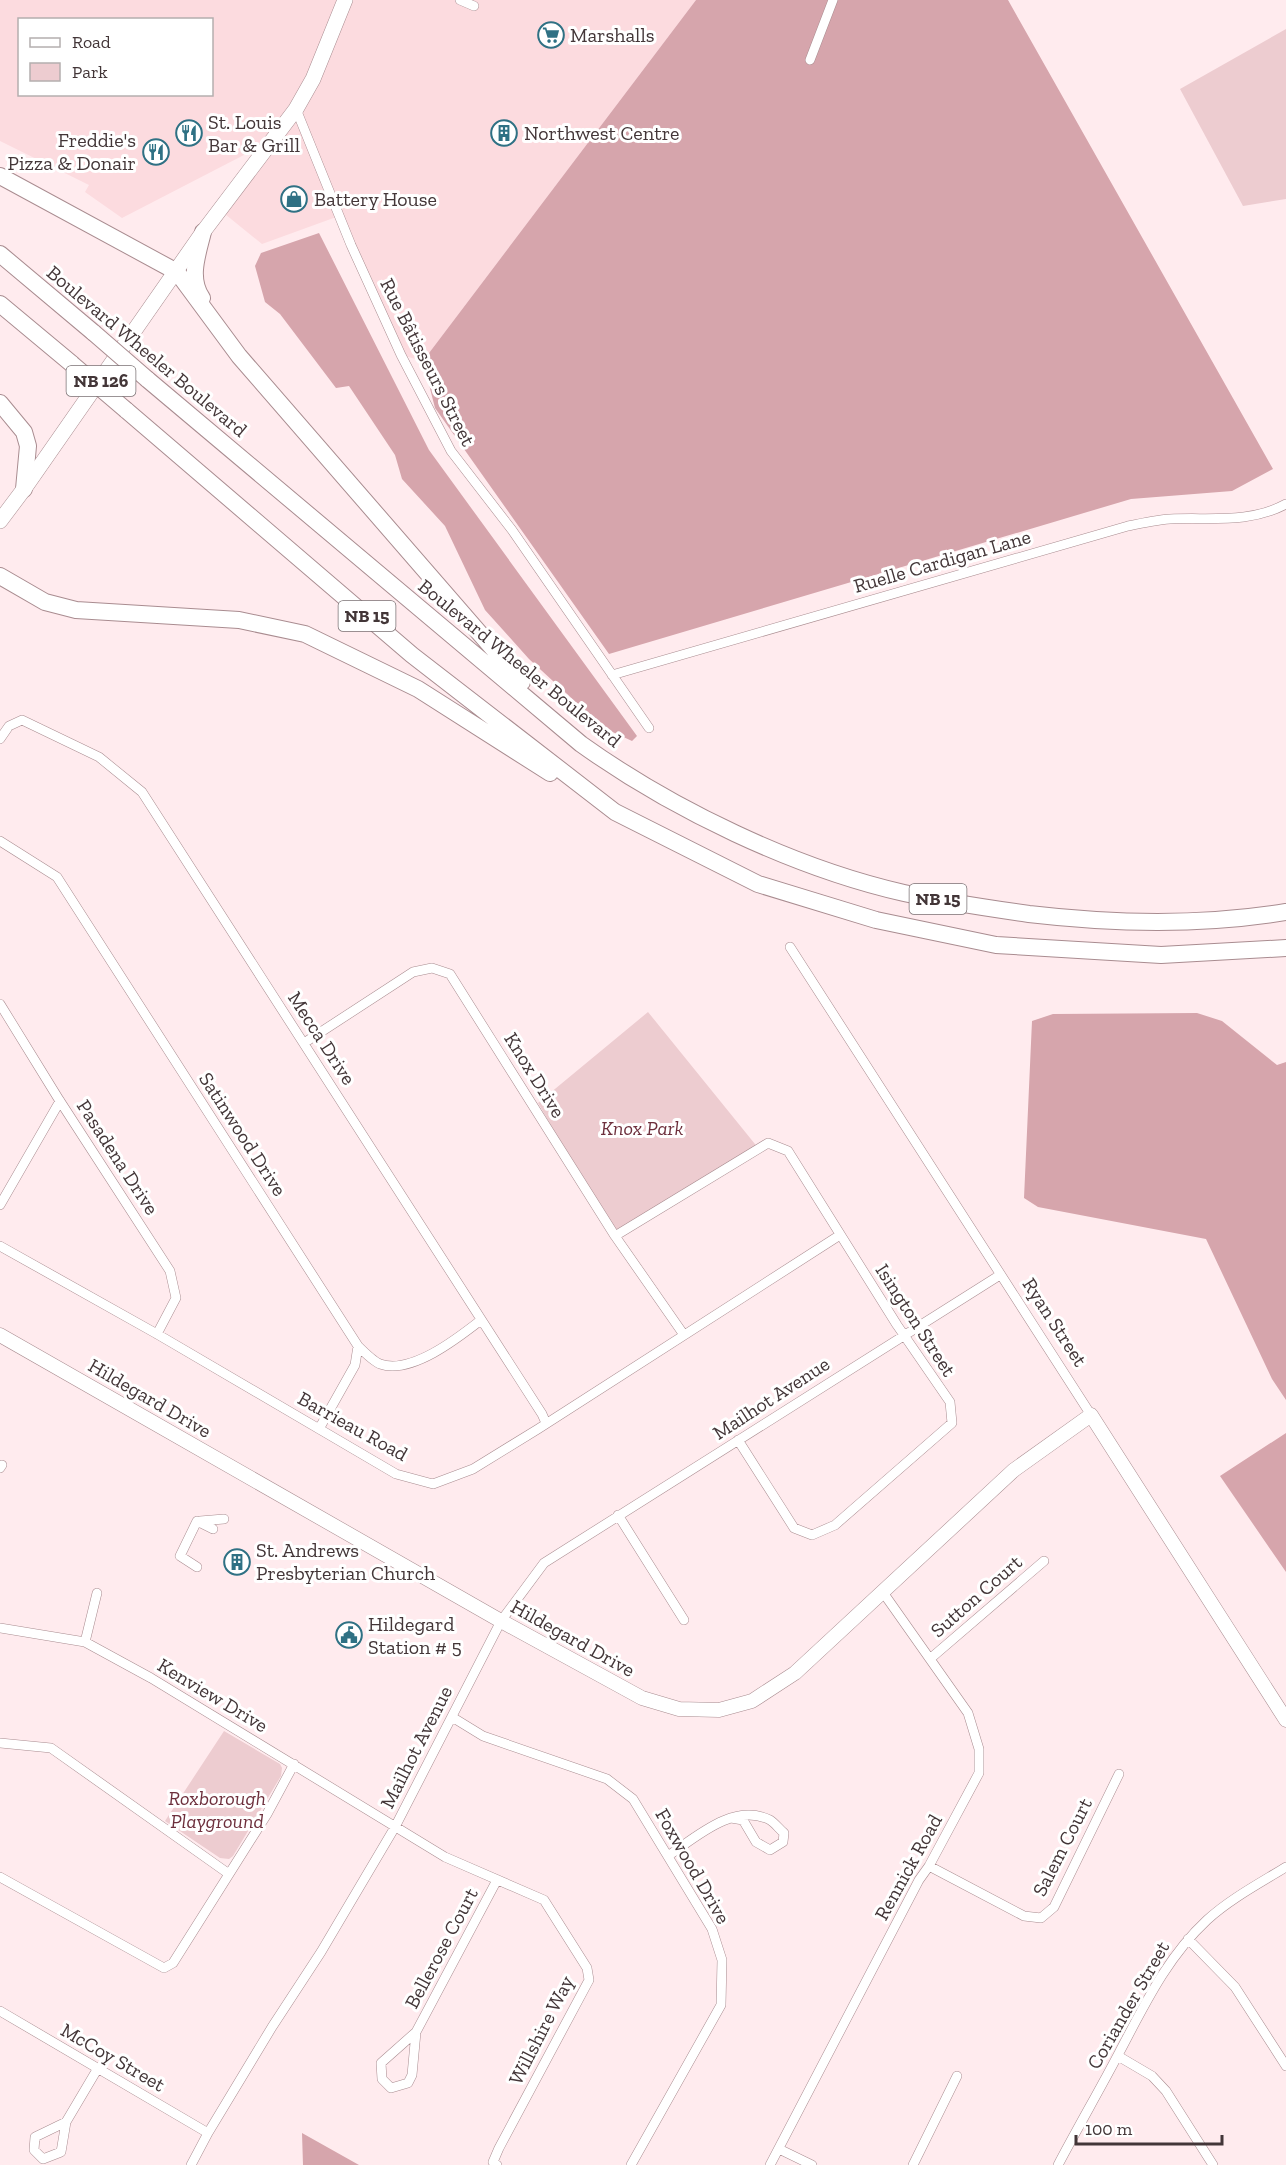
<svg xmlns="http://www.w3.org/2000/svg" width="1286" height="2165" viewBox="0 0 1286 2165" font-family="'Zilla Slab',serif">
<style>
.built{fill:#fcdbdf;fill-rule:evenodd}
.green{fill:#edccd0}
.forest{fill:#d6a5ac}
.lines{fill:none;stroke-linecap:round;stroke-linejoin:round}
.street-casing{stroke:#a98c90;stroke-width:10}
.secondary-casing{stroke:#a98c90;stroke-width:15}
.primary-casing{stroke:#a98c90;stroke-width:16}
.highway-casing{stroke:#a98c90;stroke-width:18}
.street{stroke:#fff;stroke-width:9}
.secondary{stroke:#fff;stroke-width:14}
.primary{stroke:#fff;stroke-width:15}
.highway{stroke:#fff;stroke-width:16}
.highway-bridge-casing{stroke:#a98c90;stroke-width:18;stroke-linecap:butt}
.highway-bridge{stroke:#fff;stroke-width:16}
.labels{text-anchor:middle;stroke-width:6;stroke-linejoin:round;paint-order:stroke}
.shield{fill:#fff;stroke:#7b7274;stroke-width:1.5}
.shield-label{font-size:18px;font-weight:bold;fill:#433638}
.poi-label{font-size:20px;fill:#433638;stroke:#fff;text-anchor:start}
.street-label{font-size:20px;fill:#433638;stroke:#fff}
.park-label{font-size:20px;font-style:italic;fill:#6d2f3c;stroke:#fff}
</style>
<rect width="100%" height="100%" fill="#ffebee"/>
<!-- built -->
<path class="built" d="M0,0H696L423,361L401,355L339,216L262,244L220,210L271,141L122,218L85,192L89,185L0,141ZM20,20H212V94H20Z"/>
<!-- green -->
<path class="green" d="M1286,29V199L1243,206L1180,89Z
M648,1012L759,1149L615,1236L538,1103Z
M224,1731L280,1764L282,1768L281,1776L233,1856L229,1859L220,1858L165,1821Z"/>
<!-- forest -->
<path class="forest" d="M696,0H1008L1273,469L1232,491L1131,499L609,654L435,408L423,361Z
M319,233L429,450L637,736L632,741L604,728L529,659L485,610L445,526L402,479L395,455L349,386L336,388L280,314L265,302L255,266L261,253Z
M1197,1013L1222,1021L1277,1065L1286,1062V1400L1272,1379L1206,1239L1038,1207L1024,1198L1032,1021L1053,1014Z
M1286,1433V1572L1220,1476Z
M302,2133L359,2165H303Z"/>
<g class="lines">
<!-- street casing -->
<g class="street-casing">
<path id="street" d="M460,0L474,6
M810,60L833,0
M296,109L351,245L401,355L451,451L512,530L649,728
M612,675L1128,526C1142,523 1156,520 1170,519C1210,517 1249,524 1286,504
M0,739L9,726L22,720L99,757L142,792L542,1414L546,1423
M0,841L57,877L358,1346C364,1352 373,1361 380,1364C411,1375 458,1338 481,1320
M790,947L1091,1415
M0,1004L58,1098L170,1271L176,1298L157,1334
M304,1043L413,972L432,968L450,974L615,1236L684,1335
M0,1205L60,1101
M615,1236L768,1143L788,1151L897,1325L950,1402L952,1423L835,1525L812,1535L794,1528L738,1440
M0,1246L157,1334L396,1474L433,1484L473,1469L538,1429L840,1235
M319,1429L355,1365L358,1346
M0,1468L2,1465
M618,1515L684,1620
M200,1521L224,1519
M197,1567L180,1556L197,1521L213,1529
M0,1628L85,1642L151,1678L445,1857L544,1900L587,1968L589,1980L499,2148L493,2162L497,2165
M85,1642L97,1593
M931,1658L1044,1561
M452,1717L483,1736L607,1779L633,1799L712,1929L722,1960L721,2005L631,2165
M0,1743L51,1748L229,1874
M668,1856C696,1837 734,1802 770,1820C775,1823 779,1829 784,1833L783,1842L770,1850L756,1842L743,1820L731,1818
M929,1866L1024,1916L1041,1918L1054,1907L1119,1774
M0,1877L164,1968L173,1963L267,1814L294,1764
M1188,1939L1235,1987L1286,2066
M0,2011L208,2133
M416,2032L412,2075L408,2083L391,2088L382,2079L381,2063L416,2032L497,1880
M1118,2056L1152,2076L1166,2091L1213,2165
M66,2122L61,2152L43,2159L34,2150L35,2137L66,2122L98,2068
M779,2149L812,2165
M191,2165L208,2133L272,2027L321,1952L395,1827L501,1621L544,1563L1000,1275
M770,2165L919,1880L929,1866L979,1773V1749L968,1713L882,1591
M913,2165L957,2076
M1058,2165C1078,2127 1099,2091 1119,2053C1144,2006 1167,1957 1207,1920C1230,1899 1260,1883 1286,1867"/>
</g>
<!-- secondary casing -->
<g class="secondary-casing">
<path id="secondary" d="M0,1335L501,1621L642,1698L679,1709L719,1710L752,1701L795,1673L1014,1470L1091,1415L1286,1720"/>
</g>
<!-- primary casing -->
<g class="primary-casing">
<path id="primary" d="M0,521L24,489L203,232L296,109L313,79L345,0"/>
</g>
<!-- highway casing -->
<g class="highway-casing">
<path id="highway" d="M0,176L177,272L239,356L522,682
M0,254L94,333
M202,298C188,278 198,253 203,232
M0,304L72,364
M147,379L581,744C672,809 794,868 904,893C945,902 987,908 1029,914C1114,924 1201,926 1286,912
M0,403L24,432L28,446L24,489
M126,410L412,655L615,812L758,884L876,920L996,945L1161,955L1286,948
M0,576L45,602L76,610L239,620L305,634L418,689L550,773"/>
</g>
<!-- street -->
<use href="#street" class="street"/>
<!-- secondary -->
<use href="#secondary" class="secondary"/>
<!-- primary -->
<use href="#primary" class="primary"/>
<!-- highway -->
<use href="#highway" class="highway"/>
<!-- highway-bridge casing -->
<g class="highway-bridge-casing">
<path id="highway-bridge" d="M94,333L147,379
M72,364L126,410"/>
</g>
<!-- highway-bridge -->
<use href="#highway-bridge" class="highway-bridge"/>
</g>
<!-- icons -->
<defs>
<g id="supermarket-ring" transform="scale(1.35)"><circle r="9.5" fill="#fff" stroke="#2f7184" stroke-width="1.5"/><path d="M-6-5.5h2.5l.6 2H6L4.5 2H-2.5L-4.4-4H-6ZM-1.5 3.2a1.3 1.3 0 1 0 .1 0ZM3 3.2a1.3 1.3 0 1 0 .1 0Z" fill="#2f7184"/></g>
<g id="restaurant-ring" transform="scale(1.35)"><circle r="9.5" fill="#fff" stroke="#2f7184" stroke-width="1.5"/><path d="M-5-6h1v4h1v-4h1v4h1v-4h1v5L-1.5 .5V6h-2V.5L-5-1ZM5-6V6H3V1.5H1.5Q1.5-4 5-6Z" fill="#2f7184"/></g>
<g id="building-ring" transform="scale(1.35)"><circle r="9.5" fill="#fff" stroke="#2f7184" stroke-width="1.5"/><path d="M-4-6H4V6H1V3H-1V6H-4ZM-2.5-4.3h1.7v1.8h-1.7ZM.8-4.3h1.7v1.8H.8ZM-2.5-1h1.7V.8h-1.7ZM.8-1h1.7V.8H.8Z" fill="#2f7184"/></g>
<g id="shop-ring" transform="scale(1.35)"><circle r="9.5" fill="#fff" stroke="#2f7184" stroke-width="1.5"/><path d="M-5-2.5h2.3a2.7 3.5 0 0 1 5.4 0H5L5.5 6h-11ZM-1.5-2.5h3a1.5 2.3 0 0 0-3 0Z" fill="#2f7184"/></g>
<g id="civic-ring" transform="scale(1.35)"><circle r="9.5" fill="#fff" stroke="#2f7184" stroke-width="1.5"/><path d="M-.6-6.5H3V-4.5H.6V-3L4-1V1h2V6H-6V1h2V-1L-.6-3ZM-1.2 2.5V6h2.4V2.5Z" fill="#2f7184"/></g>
</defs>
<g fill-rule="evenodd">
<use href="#supermarket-ring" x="551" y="35"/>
<use href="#restaurant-ring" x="189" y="133"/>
<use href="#building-ring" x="504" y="133"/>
<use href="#restaurant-ring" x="156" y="152"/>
<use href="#shop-ring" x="294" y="199"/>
<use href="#building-ring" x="237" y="1562"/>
<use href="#civic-ring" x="349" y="1635"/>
</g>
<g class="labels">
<!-- shield labels -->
<g class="shield">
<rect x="66.5" y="366" width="69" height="30" rx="4.5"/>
<rect x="338.5" y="601" width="57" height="30" rx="4.5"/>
<rect x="909.5" y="884" width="57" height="30" rx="4.5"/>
</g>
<g class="shield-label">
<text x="101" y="387">NB 126</text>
<text x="367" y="622">NB 15</text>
<text x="938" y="905">NB 15</text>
</g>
<!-- poi labels -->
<g class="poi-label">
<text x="570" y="42">Marshalls</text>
<text x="208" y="129">St. Louis<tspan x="208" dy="23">Bar &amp; Grill</tspan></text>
<text x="524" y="140">Northwest Centre</text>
<text x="136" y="147" text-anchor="end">Freddie's<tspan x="136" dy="23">Pizza &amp; Donair</tspan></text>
<text x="314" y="206">Battery House</text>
<text x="256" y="1557">St. Andrews<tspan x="256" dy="23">Presbyterian Church</tspan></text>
<text x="368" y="1631">Hildegard<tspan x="368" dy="23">Station # 5</tspan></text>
</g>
<!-- street labels -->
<g class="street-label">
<text transform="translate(147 351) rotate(40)" y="7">Boulevard Wheeler Boulevard</text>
<text transform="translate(428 362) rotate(63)" y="7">Rue Bâtisseurs Street</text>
<text transform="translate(942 561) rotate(-16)" y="7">Ruelle Cardigan Lane</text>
<text transform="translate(520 663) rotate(39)" y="7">Boulevard Wheeler Boulevard</text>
<text transform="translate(322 1038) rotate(57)" y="7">Mecca Drive</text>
<text transform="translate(535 1075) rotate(58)" y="7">Knox Drive</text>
<text transform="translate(243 1134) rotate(57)" y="7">Satinwood Drive</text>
<text transform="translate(118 1157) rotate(57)" y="7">Pasadena Drive</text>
<text transform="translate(916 1320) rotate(57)" y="7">Isington Street</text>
<text transform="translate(1055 1322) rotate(57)" y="7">Ryan Street</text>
<text transform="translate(150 1398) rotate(30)" y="7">Hildegard Drive</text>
<text transform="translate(771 1398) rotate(-33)" y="7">Mailhot Avenue</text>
<text transform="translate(353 1426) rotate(29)" y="7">Barrieau Road</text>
<text transform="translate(976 1596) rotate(-41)" y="7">Sutton Court</text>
<text transform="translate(573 1638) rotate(29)" y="7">Hildegard Drive</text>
<text transform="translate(213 1695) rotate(31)" y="7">Kenview Drive</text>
<text transform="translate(416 1747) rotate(-63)" y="7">Mailhot Avenue</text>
<text transform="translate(1062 1847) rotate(-63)" y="7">Salem Court</text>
<text transform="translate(693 1866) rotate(60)" y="7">Foxwood Drive</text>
<text transform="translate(908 1867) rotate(-61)" y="7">Rennick Road</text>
<text transform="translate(441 1948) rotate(-62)" y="7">Bellerose Court</text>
<text transform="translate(1128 2005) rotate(-60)" y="7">Coriander Street</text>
<text transform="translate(541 2030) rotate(-63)" y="7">Willshire Way</text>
<text transform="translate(113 2057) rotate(30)" y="7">McCoy Street</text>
</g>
<!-- park labels -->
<g class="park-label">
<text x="642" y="1135">Knox Park</text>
<text x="217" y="1805">Roxborough<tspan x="217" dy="23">Playground</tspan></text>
</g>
</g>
<!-- legend -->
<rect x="18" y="18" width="195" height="78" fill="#ffffff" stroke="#b4afaf" stroke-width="1.5"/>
<rect x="30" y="38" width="30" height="9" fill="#ffffff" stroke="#b4afaf" stroke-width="1.5"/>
<text x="72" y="48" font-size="18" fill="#433638">Road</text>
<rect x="30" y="63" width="30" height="18" fill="#edccd0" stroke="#b4afaf" stroke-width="1.5"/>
<text x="72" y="78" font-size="18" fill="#433638">Park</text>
<!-- scale -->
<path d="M1076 2135v9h146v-9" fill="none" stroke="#433638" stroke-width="3"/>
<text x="1085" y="2135" font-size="18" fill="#433638" stroke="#ffffff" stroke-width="4.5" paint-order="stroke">100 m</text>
</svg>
